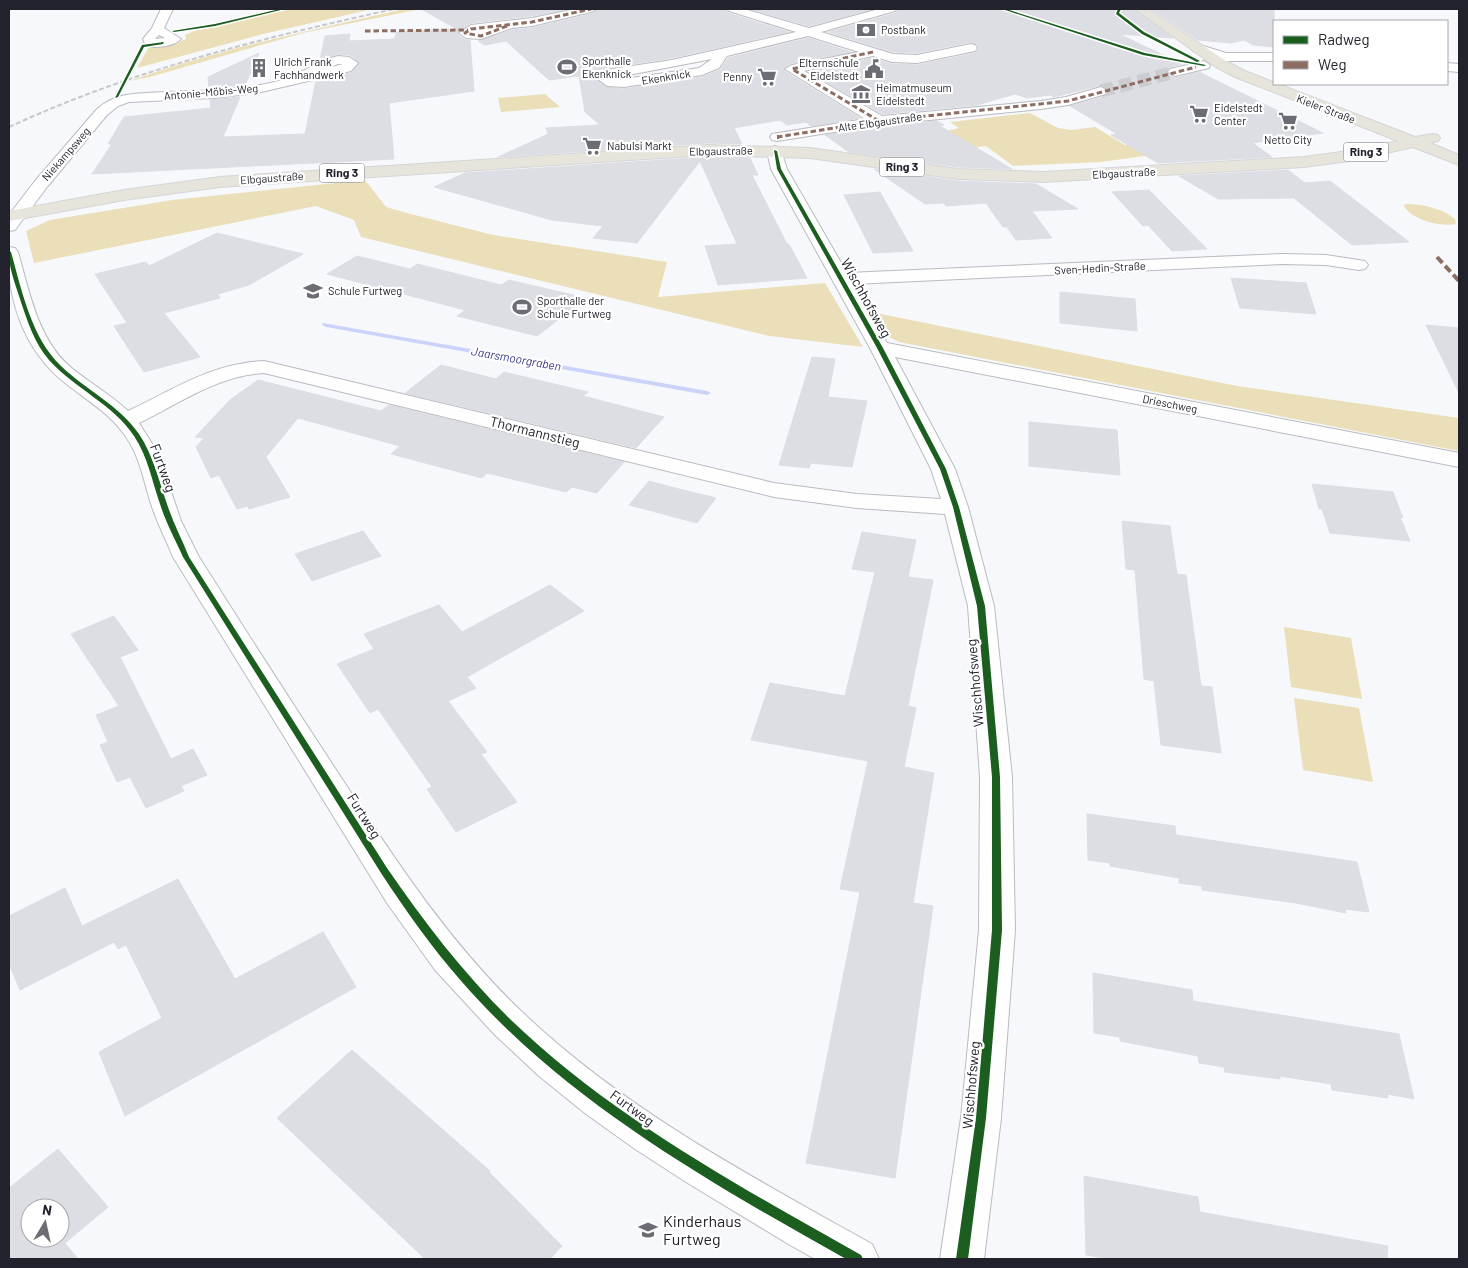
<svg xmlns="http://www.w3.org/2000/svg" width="1468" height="1268" viewBox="0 0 1468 1268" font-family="Barlow,sans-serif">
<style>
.green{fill:#eadfb8}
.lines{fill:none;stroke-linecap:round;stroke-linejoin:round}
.stream{fill:#ccd3fb;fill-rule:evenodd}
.building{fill:#dcdee4;stroke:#dddee4;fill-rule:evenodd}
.street-tunnel{stroke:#cccdd1;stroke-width:13;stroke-dasharray:13 6;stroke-linecap:butt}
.street-casing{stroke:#b9bbc0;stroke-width:2}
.primary-casing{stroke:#d4d5d7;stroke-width:2}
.street{fill:#fefefe;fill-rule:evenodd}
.primary{fill:#e7e4dc;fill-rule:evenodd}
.rail{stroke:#c7c8ca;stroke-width:2;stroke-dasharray:5 2.5;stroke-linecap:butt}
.quiet-far1{stroke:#8d6e63;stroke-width:3;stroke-dasharray:5.5 3;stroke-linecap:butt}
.quiet{stroke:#8d6e63;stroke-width:4;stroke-dasharray:8 4;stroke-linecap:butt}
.cycleway-casing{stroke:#fff;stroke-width:3}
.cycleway{fill:#1b5e20;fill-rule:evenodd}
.labels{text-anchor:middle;stroke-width:4.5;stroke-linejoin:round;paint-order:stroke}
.far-poi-label{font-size:11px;fill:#21222b;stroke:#fff;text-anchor:start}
.far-street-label{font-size:11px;fill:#21222b;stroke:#fff}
.shield{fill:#fff;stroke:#64646b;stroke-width:1}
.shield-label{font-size:12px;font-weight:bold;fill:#21222b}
.far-water-label{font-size:12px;font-style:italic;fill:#373b89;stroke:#fff}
.street-label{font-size:14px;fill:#21222b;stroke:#fff}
.near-poi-label{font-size:16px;fill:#21222b;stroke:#fff;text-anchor:start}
</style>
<rect width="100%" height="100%" fill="#f7f8fb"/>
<!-- green -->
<path class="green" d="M289,9H373L263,34L137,68L149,47L177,43L186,39L185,35L196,30Z
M404,9H421L303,33L150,77L130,81C219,49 312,30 404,9Z
M545,94L560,107L501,112L498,98Z
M1030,113L1058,128L1071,130L1095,127L1125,145L1133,144L1152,155L1101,162L1013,166L986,146L962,150L942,132L959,128L950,122Z
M365,180L386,207L407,213L493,235L667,262L658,297L825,283L863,347L769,336L361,237L354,220L316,206L34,263L26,231L50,220L172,200Z
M1405,204C1422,204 1442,208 1455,219L1456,224C1440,227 1412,220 1404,206Z
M876,313L1237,386L1459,418V451L899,342L889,337Z
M1284,627L1351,638L1362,699L1291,687Z
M1294,698L1359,708L1373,782L1303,770Z"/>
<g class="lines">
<!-- stream -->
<path class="stream" d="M323,323L707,391L711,393L707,395L326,327L322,325Z"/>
</g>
<!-- building -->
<path class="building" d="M421,9H568L532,16L471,23L458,31V35L465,40H470L474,91L389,103L394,159L92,174L112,144H108L124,117L211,108L210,100L240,97L223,137L305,134L316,81L351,73L360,63L350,55L338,54L320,60L325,36L350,34L349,41L394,39L397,32L457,29Z
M599,9H725L728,13L789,32L672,58L611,67L600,71L596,78L606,87L624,89L702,77L720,70L728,58L808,38L851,52L792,63L783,70L860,118L811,126L806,122L787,125L780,120L734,128L742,144L708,143L498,157L548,134L546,128L600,125L585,112L579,76L549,80L506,41L485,45L478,41L512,30L532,28L591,14Z
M750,9H873L809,26Z
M899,9H1133L1173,38L1119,34L1182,64L1170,67L1166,71L1167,74L1175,78L1199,72L1323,133L1253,143L1272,157L1158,163L1111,135L1117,134L1070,106L1107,96L1110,91L1102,85L1054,97L1050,95L1027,98L1015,94L977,105L882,114L809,72L873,58L892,64L917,65L975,53L979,49L977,44L971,42L917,53L893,52L828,32L896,13Z
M1151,9H1274V47L1253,45L1244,40L1231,43L1198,40Z
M259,53L245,85L209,88L208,77Z
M937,121L944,125L940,126L1012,169L958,167L849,152L825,135L879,127Z
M708,157L750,158L758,175H752L787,244H789L807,278L718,285L705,246L737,244L700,161L637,243L593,238L603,226L552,220L434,187L465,173Z
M874,169L958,181L1036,184L1078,209L1032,211L1052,238L1016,240L1007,227H1003L986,203L946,206L944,203L925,204Z
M1288,170L1305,183L1330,181L1409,242L1352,245L1294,198L1218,199L1179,176Z
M1149,190L1207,249L1172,251L1148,225L1143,226L1112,192Z
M880,192L913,251L873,253L844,195Z
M217,233L303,254L249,285L218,294L220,298L164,313L200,357L144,372L114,326L127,323L95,274L146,262L149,266Z
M357,256L410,269L417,264L501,285L509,280L586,298L537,336L457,316L465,310L327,274Z
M1231,278L1306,283L1316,314L1240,308Z
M1060,292L1135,299L1137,331L1060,323Z
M1426,325L1459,328V393Z
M812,357L835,359L828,397L867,401L852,467L811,463L809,468L779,465Z
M441,365L496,379L504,372L588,392L583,396L664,417L636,448L405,393Z
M258,380L381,411L389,405L624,462L597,493L572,487L566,492L487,473L482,478L391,454L400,446L298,418L266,457L290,497L249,509L248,506L237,509L219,475L211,478L196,447L204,438L195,437L231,399Z
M1029,422L1117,430L1120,475L1029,466Z
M649,481L671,487L716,498L697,523L629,505Z
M1312,484L1393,492L1403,518L1400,517L1410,541L1330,533L1322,509H1319Z
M1122,521L1170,526L1177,574L1186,575L1201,686L1212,687L1221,753L1161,745L1154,681L1144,679L1135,570L1126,569Z
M363,531L381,556L312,581L295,554Z
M862,532L916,540L908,577L933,580L908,706L916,708L904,767L934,773L913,903L933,906L895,1178L806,1163L860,892L840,889L868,761L751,740L770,683L845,696L875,572L852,569Z
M550,585L584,611L467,677L476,688L448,701L487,752L481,754L517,802L456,832L427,789L432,787L378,709L370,713L337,664L374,649L364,634L439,605L462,632Z
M114,616L138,650L120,657L171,759L193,749L207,775L181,786L184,791L146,808L130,777L117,782L100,745L108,742L96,715L119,706L71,634Z
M1087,814L1175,826L1176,835L1357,862L1369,912L1345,909L1346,913L1296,903L1202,890V886L1179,883V878L1110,866V863L1088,860Z
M178,879L235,979L323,932L356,987L125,1116L99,1052L162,1018L126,945L118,949L114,942L20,990L9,964V916L65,888L82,926Z
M1093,973L1192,990L1193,1001L1399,1034L1414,1099L1387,1094L1388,1098L1332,1090L1331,1084L1280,1076V1079L1225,1072L1224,1067L1199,1063L1198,1056L1120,1041V1037L1094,1033Z
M352,1050L490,1171L489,1172L562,1246L550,1259H425L277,1118Z
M58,1149L108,1207L65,1243L78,1259H9V1188ZM30,1208H60V1238H30Z
M1084,1176L1198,1197L1200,1212L1388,1246L1387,1259H1111L1086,1255Z"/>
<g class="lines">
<!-- street-tunnel -->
<path class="street-tunnel" d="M1101,91L1175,72"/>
<!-- street casing -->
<g class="street-casing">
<path id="street" d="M161,9H173L164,28L181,39C173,47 156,48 146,46L143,39L152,28ZM159,35L165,38L155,39Z
M576,9H597L591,12L532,26L512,28L481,39L466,38L459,33L471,25L532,18Z
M727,9H744L809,28L879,9H897L895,11L821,32L893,54L917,55L971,44L975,45L977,48L975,51L917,63L892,62L873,56L804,71L882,116L1041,101L1066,97L1101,87L1108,91L1106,94L1068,105L1041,109L879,125L777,141L772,140L770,137L772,134L865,119L785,69L792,65L859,52L808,36L727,56L719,68L702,75L624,87L607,86L598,79L601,73L612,69L672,60L796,32L729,11ZM712,59L699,68L624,79L613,78Z
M1197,44L1226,53H1274V61H1225L1193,51L1191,48Z
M338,56L349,57L358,63L351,71L257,93L214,98L129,102L118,106L107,115L47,187L15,230L9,231V215L35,181L97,109C112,96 127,94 146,93C190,90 236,92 279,81C300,75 317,61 338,56ZM338,64H343L328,68Z
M1204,61L1210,65L1209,68L1175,76L1168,72L1170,69Z
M1447,63L1459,64V72L1447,71Z
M775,146L780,148L787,169L847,273L1282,254L1326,255L1365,261L1368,265L1365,269L1359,270L1326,265L1282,264L853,284L887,343L1459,453V467L895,357L955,469L968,507L994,606L1012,777L1015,930L1001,1118L984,1259H940L961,1118L979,930L980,777L968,606L945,514L857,508L774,497L264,373C216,376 181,403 139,423L158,453L181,521L199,557C247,633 296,709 346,785C399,865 450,943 520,1010C622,1108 750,1176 872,1244L879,1259H815L790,1245L686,1182L635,1149L586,1114L539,1076L495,1035L435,970L387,903L173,557C166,539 157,523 151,504C144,482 140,457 126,437C111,414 85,399 64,382C23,349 6,297 9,247L15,248L18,252C29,290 37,336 67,364C86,381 109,393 128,411C175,389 210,364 264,361L774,483L857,494L941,499L931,469L870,348L771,169L767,151L770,148Z"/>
</g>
<!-- primary casing -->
<g class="primary-casing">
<path id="primary" d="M1135,9H1148L1226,61L1245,71L1415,137L1433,134L1438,135L1440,138L1438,141L1430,143L1459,155V165L1413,147L1356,160L1304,167L1043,182L958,179L810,158L708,155L220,187L124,200L9,221V211L124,190L220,177L708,145L810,148L958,169L1043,172L1304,157L1356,150L1398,141L1235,77L1216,67Z"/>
</g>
<!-- street -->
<use href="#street" class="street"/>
<!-- primary -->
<use href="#primary" class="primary"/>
<!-- rail -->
<path class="rail" d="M9,127C135,69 259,39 394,9"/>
<!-- quiet-far1 -->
<path class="quiet-far1" d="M507,26L481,36L465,33L471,29L532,22L591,9
M365,31L468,30
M873,52L792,69L879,121
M777,137L879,121L1068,101L1196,67"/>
<!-- quiet -->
<path class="quiet" d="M777,137H779
M1437,257L1459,281"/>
<!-- cycleway casing -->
<g class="cycleway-casing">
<path id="cycleway" d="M280,9H285L215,26L174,32L172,31L215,24Z
M1002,9H1006L1145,53L1206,65L1204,66L1143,55Z
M1118,9H1121L1119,13L1144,32L1200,61L1197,62L1142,34L1116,14Z
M164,42L163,44L144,47L118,97L115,98L142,45Z
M774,150L777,151L781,169L883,348L946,469L959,507L985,606L1000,777L1002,930L986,1118L968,1259H956L976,1118L992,930V777L977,606L953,507L940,469L877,348L777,169Z
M9,251L11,252C22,291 31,337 61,366C86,390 119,405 139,434C153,455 159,481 167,504C173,523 182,539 189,557L387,868C424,922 464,974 511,1020C613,1118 739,1186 861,1255L863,1259H846C709,1182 567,1102 462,982C432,948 406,911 381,873L183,557C175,539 166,523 160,504C152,481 148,457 134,436C113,404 75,389 49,360C34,343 27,320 20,299C15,283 8,266 9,251Z"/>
</g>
<!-- cycleway -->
<use href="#cycleway" class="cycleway"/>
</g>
<!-- icons -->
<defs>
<g id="bank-bare" transform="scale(1.5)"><path d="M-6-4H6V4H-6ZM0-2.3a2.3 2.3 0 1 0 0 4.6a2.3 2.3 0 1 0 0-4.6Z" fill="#6c6d74" stroke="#fff" stroke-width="2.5" paint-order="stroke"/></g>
<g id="stadium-bare" transform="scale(1.5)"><path d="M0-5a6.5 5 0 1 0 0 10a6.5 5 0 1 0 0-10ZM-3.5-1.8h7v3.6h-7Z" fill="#6c6d74" stroke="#fff" stroke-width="2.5" paint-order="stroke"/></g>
<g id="building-bare" transform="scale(1.5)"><path d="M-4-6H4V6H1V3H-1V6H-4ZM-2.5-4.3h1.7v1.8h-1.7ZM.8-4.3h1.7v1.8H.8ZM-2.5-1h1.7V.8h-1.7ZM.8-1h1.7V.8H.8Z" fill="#6c6d74" stroke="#fff" stroke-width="2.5" paint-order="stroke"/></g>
<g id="civic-bare" transform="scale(1.5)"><path d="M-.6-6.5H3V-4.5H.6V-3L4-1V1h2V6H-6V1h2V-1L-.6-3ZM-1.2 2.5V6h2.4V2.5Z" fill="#6c6d74" stroke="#fff" stroke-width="2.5" paint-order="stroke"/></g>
<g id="supermarket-bare" transform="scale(1.5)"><path d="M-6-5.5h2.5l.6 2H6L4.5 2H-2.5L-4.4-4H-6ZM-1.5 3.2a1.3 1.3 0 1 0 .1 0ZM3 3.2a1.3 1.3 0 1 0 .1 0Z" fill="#6c6d74" stroke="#fff" stroke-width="2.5" paint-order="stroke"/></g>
<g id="museum-bare" transform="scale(1.5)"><path d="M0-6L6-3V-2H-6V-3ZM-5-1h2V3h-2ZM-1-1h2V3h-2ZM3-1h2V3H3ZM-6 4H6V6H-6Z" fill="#6c6d74" stroke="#fff" stroke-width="2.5" paint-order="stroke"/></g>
<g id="school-bare" transform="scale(1.5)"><path d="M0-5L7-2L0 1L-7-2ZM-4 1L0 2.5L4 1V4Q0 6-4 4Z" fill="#6c6d74" stroke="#fff" stroke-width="2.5" paint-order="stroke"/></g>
</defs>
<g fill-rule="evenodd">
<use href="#bank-bare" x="866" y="30"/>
<use href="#stadium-bare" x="567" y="67"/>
<use href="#building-bare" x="259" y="68"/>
<use href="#civic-bare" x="874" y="69"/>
<use href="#supermarket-bare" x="767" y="77"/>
<use href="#museum-bare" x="861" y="94"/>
<use href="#supermarket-bare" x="1199" y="114"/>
<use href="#supermarket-bare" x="1288" y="121"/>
<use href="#supermarket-bare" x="592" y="146"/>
<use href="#school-bare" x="313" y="291"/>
<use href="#stadium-bare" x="522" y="307"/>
<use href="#school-bare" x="648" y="1230"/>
</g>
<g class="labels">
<!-- far-poi labels -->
<g class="far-poi-label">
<text x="881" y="34">Postbank</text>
<text x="582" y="65">Sporthalle<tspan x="582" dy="13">Ekenknick</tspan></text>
<text x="274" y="66">Ulrich Frank<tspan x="274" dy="13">Fachhandwerk</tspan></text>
<text x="859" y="67" text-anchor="end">Elternschule<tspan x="859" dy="13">Eidelstedt</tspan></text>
<text x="752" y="81" text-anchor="end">Penny</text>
<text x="876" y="92">Heimatmuseum<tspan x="876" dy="13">Eidelstedt</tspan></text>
<text x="1214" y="112">Eidelstedt<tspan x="1214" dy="13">Center</tspan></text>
<text x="1288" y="144" text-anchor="middle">Netto City</text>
<text x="607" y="150">Nabulsi Markt</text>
<text x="328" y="295">Schule Furtweg</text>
<text x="537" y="305">Sporthalle der<tspan x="537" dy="13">Schule Furtweg</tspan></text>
</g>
<!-- far-street labels -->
<g class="far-street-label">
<text transform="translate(666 77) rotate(-9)" y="4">Ekenknick</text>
<text transform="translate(211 92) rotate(-5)" y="4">Antonie-Möbis-Weg</text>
<text transform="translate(1326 109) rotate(21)" y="4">Kieler Straße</text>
<text transform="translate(880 122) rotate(-8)" y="4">Alte Elbgaustraße</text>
<text transform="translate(721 151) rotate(-1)" y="4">Elbgaustraße</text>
<text transform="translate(66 154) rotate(-49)" y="4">Niekampsweg</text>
<text transform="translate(1124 173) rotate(-3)" y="4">Elbgaustraße</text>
<text transform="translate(272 178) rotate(-4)" y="4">Elbgaustraße</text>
<text transform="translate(1100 268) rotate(-3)" y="4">Sven-Hedin-Straße</text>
<text transform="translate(1170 404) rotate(11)" y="4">Drieschweg</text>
</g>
<!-- shield labels -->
<g class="shield">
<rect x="1343.5" y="142.5" width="45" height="19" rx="4"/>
<rect x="879.5" y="157.5" width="45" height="19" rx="4"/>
<rect x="319.5" y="163.5" width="45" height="19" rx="4"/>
</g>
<g class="shield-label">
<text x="1366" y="156">Ring 3</text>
<text x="902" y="171">Ring 3</text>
<text x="342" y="177">Ring 3</text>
</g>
<!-- far-water labels -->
<g class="far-water-label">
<text transform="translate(516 359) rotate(10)" y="4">Jaarsmoorgraben</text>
</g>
<!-- street labels -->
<g class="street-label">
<text transform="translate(866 298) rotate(61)" y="5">Wischhofsweg</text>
<text transform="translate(535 432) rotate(14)" y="5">Thormannstieg</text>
<text transform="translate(163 468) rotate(70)" y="5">Furtweg</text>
<text transform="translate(975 683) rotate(-95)" y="5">Wischhofsweg</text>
<text transform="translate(364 816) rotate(58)" y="5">Furtweg</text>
<text transform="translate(971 1085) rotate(-85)" y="5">Wischhofsweg</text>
<text transform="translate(632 1108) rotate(36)" y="5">Furtweg</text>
</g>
<!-- near-poi labels -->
<g class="near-poi-label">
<text x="663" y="1227">Kinderhaus<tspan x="663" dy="18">Furtweg</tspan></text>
</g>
</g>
<!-- border -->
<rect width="1468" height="1268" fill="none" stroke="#21222b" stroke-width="20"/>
<!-- legend -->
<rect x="1273" y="20" width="175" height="65" fill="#ffffff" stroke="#a6a7aa"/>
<rect x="1283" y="36" width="25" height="8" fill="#1b5e20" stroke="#a6a7aa"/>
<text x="1318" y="45" font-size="15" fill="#21222b">Radweg</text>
<rect x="1283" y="61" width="25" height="8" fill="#8d6e63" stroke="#a6a7aa"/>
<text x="1318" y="70" font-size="15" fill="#21222b">Weg</text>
<!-- north arrow -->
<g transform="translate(45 1223) rotate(9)"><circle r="24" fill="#ffffff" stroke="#a6a7aa"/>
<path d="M0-4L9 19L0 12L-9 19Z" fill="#6c6d74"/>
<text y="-8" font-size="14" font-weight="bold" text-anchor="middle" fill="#21222b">N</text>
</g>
</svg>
